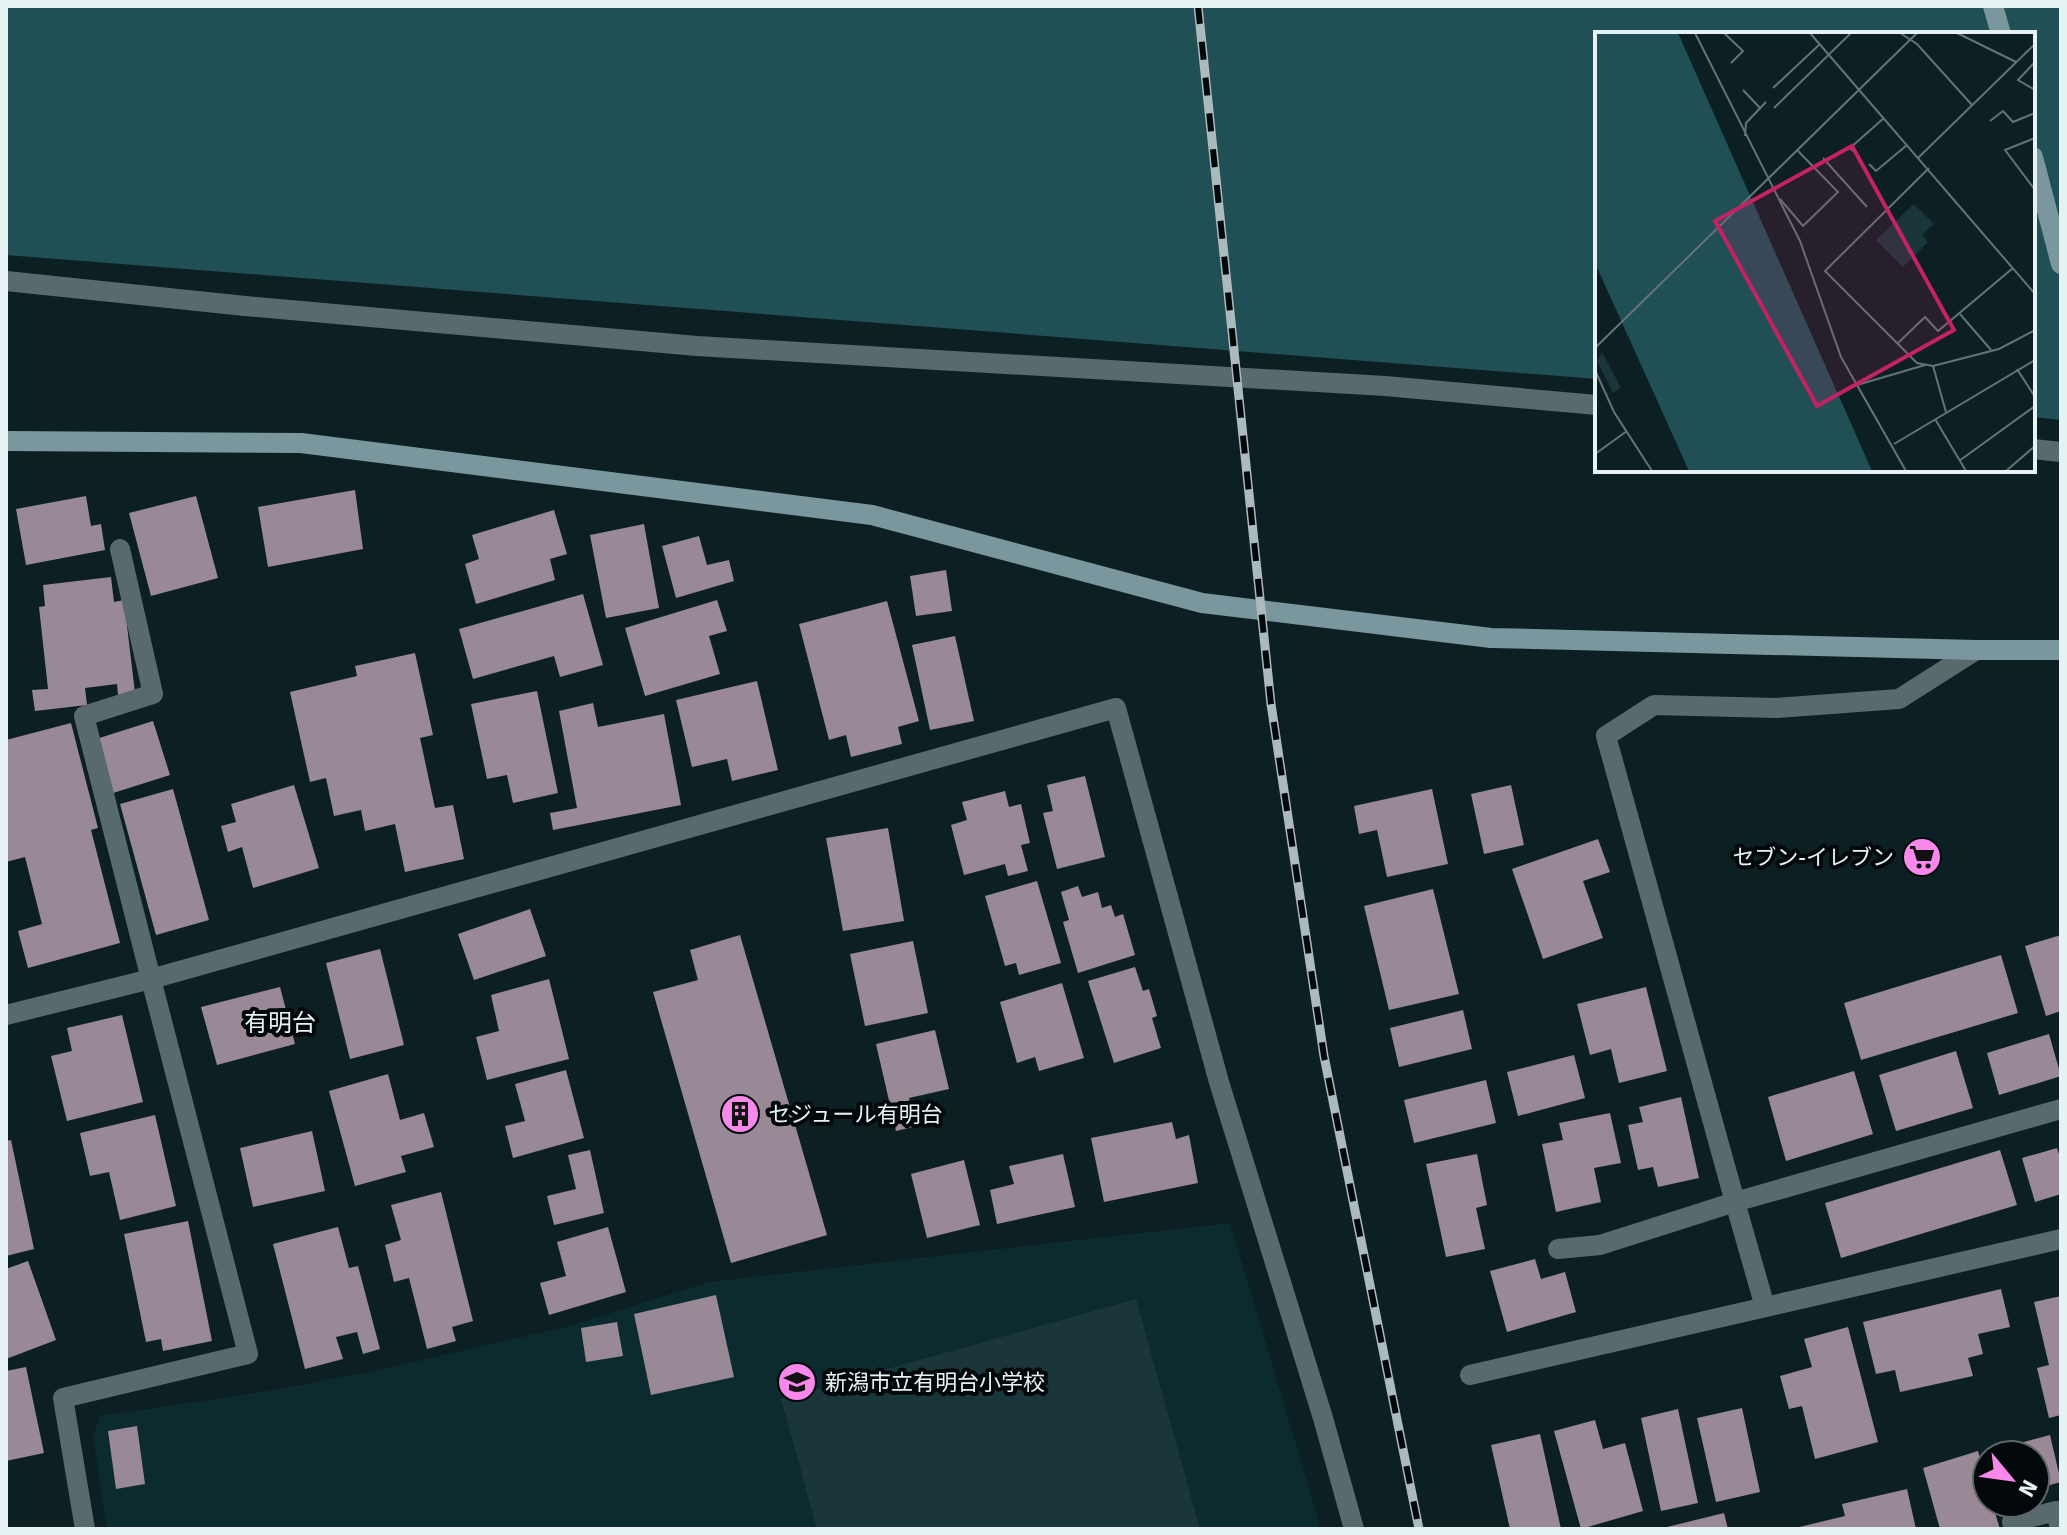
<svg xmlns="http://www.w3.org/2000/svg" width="2067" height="1535" viewBox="0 0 2067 1535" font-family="Signika,'Noto Sans JP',sans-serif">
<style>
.built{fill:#0c2b2f}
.green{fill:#1b363a}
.water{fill:#204f56}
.building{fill:#998996}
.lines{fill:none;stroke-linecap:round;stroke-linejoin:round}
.lane{stroke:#586a6d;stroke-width:20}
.street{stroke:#586a6d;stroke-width:20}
.secondary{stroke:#79979c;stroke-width:20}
.rail-casing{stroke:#acbabd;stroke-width:9}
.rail{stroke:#03090a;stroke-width:6;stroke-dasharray:18;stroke-linecap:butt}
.labels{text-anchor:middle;stroke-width:8;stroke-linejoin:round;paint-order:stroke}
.poi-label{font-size:22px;fill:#e6f2f4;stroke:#03090a;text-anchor:start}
.neighbourhood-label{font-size:24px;fill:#e6f2f4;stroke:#03090a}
.inset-road{fill:none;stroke:#637477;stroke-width:2}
.view{fill:#c42363;fill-opacity:0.15;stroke:#c42363;stroke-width:4}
.inset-edge{fill:none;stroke:#e6f2f4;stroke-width:4}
</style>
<rect width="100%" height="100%" fill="#0c2023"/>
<!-- built -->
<path class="built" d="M1230,1223L1321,1529H107L93,1436L100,1416L263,1392L370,1372L570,1326L709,1282Z"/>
<!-- green -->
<path class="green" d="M1136,1299L1200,1529H817L781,1399Z"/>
<!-- water -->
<path class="water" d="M6,6H2061V420L2033,417V34H1597V379L6,255Z"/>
<!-- building -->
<path class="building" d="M355,490L363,549L268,567L258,507Z
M86,496L91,526L101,524L105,550L26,565L16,509Z
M196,496L218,578L151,596L129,513Z
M554,510L567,554L550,559L555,580L476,604L465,564L479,559L472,535Z
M644,524L659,608L606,618L590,535Z
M699,536L707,565L729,560L734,581L676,598L662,546Z
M946,570L952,611L916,616L910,576Z
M111,577L114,602L124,600L135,693L118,695L117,684L85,688L87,705L35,711L32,690L48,689L39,607L45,606L43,585Z
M583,594L603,665L560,677L554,656L473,679L459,629Z
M717,600L727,631L709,636L720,674L645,696L625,628Z
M887,601L919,721L898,727L902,744L851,757L846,735L829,740L799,624Z
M955,636L974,721L930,730L912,645Z
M415,653L433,735L420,738L435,808L453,805L464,859L405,872L395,824L365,831L361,810L334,816L326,778L310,782L290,692L357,676L355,666Z
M757,681L778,770L732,781L727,759L692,767L676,700Z
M537,691L558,793L513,803L507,775L487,779L471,704Z
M593,703L598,727L664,714L681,805L553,830L550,813L577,808L559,711Z
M153,721L170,775L110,794L93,740Z
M71,723L98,828L91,830L120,943L28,968L18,931L42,924L25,857L6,862V740Z
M1085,776L1105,857L1057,869L1043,813L1053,811L1047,785Z
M294,785L319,868L253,888L242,847L228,852L221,826L236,822L231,804Z
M1511,785L1524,845L1484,854L1471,794Z
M173,789L209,920L156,935L120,804Z
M1432,789L1448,864L1387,877L1377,830L1359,834L1354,806Z
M1005,791L1009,807L1021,804L1030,843L1021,845L1028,871L1008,876L1005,864L964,875L951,825L967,820L962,802Z
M888,828L904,921L843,931L826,838Z
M1598,839L1610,872L1583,881L1603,938L1543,959L1512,869Z
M1037,881L1061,963L1019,975L1016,963L1005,966L985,896Z
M1078,886L1082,897L1098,892L1102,908L1111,905L1115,917L1123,914L1135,955L1078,973L1063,922L1069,920L1061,892Z
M1433,889L1459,994L1389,1010L1364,906Z
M530,909L546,956L474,980L458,934Z
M740,935L827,1235L731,1263L653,992L698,980L690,950Z
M2061,935V1011L2046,1016L2025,946Z
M913,941L928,1013L865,1026L850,954Z
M380,949L404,1045L350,1059L326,963Z
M2001,955L2018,1013L1861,1060L1844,1003Z
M1135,967L1143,991L1149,989L1157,1016L1152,1018L1161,1048L1114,1063L1088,981Z
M549,979L569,1059L487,1080L476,1037L499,1031L491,995Z
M1062,983L1084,1058L1039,1071L1035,1057L1017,1063L1000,1002Z
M280,987L295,1044L217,1065L201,1007Z
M1646,987L1667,1071L1619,1083L1611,1049L1590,1055L1577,1004Z
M1463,1010L1472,1049L1399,1067L1390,1028Z
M122,1015L143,1102L67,1121L51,1056L72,1051L67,1028Z
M935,1030L949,1089L909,1098L917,1126L896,1131L876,1044Z
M2049,1034L2061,1076L1999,1095L1987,1053Z
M1956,1051L1973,1108L1896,1131L1879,1075Z
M1574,1055L1585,1098L1518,1116L1507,1072Z
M566,1070L584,1138L513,1158L505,1126L525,1121L515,1084Z
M1854,1071L1873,1134L1786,1161L1768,1097Z
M388,1074L400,1120L424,1113L434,1147L401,1156L406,1172L355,1186L329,1091Z
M1486,1080L1496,1123L1414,1143L1404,1100Z
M1681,1097L1699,1178L1658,1187L1653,1167L1638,1170L1628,1125L1643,1122L1639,1107Z
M1610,1113L1621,1163L1594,1168L1601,1202L1556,1212L1542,1144L1563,1140L1559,1123Z
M155,1115L176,1206L120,1220L109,1172L90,1176L80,1133Z
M1172,1122L1176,1139L1189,1135L1198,1183L1104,1202L1091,1138Z
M312,1131L325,1191L253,1207L240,1148Z
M11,1140L34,1249L6,1256V1141Z
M2057,1148L2061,1160V1194L2035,1202L2022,1158Z
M590,1150L604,1213L554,1225L547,1196L576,1189L568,1155Z
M2000,1150L2017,1205L1841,1258L1825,1203Z
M1063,1154L1075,1207L997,1224L990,1190L1014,1184L1009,1166Z
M1477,1154L1487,1205L1476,1208L1485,1249L1446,1257L1426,1164Z
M964,1160L980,1225L927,1238L911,1174Z
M441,1192L473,1321L452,1327L456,1341L427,1349L409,1278L394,1282L385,1245L401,1240L391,1205Z
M188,1221L212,1341L163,1351L161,1339L146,1342L124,1234Z
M338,1227L349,1268L358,1266L380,1349L363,1354L357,1332L336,1337L343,1359L305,1369L273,1244Z
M608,1227L626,1292L549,1315L540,1283L566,1276L557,1242Z
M1535,1259L1541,1279L1565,1272L1576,1312L1507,1332L1490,1271Z
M28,1261L56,1340L6,1359V1269Z
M2001,1289L2010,1327L1978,1334L1983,1354L1968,1358L1973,1376L1900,1392L1895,1370L1876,1374L1863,1322Z
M716,1295L734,1377L651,1395L634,1314Z
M2061,1296V1415L2049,1418L2037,1368L2049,1365L2034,1302Z
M617,1322L623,1356L586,1362L581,1328Z
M1848,1327L1878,1442L1815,1459L1802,1406L1789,1409L1780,1376L1812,1367L1804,1339Z
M26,1367L44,1453L6,1461V1371Z
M1742,1408L1760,1492L1716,1502L1697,1418Z
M1678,1409L1698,1503L1661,1511L1641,1418Z
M1595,1420L1603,1449L1625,1443L1643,1511L1581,1529L1554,1431Z
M137,1426L145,1484L116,1489L108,1431Z
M1540,1434L1561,1529H1510L1491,1445Z
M2050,1435L2061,1482L2035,1489V1455H1999L1998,1449Z
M1978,1451L1987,1484V1503H1992L2000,1529H1940L1923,1468Z
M1907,1489L1916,1529H1791L1845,1516L1842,1504Z
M1724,1513L1728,1529H1663V1528Z"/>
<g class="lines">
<!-- lane -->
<path class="lane" d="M6,281L245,306L697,346L1385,386L1597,405
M2033,449L2061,452
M120,549L153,694L84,716L151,979"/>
<!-- street -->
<path class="street" d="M1976,650L1899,699L1776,708L1654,705L1606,736L1735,1202L2061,1109
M6,1015L151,979L1116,708L1219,1082L1323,1418L1354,1529
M1558,1249L1600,1245L1735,1202L1765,1307
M1470,1375L2061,1239
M2012,1522L2056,1511L2060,1529
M85,1529L63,1398L248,1354L151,979"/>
<!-- secondary -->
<path class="secondary" d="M1993,6L2001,34
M2033,157L2061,264
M6,441L301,443L872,515L1202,603L1491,638L1976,650H2061"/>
<!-- rail casing -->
<g class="rail-casing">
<path id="rail" d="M1198,6L1271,704L1324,1056L1419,1529"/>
</g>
<!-- rail -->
<use href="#rail" class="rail"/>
</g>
<!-- icons -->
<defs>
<g id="supermarket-disc" transform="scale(2)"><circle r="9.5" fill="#f888ea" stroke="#03090a"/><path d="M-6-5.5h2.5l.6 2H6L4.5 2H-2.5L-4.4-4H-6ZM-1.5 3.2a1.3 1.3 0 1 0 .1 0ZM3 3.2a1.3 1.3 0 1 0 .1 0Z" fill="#111"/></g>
<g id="building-disc" transform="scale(2)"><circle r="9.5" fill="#f888ea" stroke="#03090a"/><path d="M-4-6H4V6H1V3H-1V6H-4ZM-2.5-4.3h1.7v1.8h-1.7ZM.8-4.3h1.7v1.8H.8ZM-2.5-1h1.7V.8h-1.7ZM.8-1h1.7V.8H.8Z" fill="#111"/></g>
<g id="school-disc" transform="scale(2)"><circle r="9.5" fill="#f888ea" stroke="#03090a"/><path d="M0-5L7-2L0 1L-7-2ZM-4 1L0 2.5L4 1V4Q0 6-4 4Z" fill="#111"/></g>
</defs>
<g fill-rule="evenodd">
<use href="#supermarket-disc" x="1922" y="857"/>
<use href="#building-disc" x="740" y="1114"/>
<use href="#school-disc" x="797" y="1382"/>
</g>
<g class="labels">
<!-- poi labels -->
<g class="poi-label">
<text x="1894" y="865" text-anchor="end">セブン-イレブン</text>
<text x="768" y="1122">セジュール有明台</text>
<text x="825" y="1390">新潟市立有明台小学校</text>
</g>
<!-- neighbourhood labels -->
<g class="neighbourhood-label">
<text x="280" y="1031">有明台</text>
</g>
</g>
<!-- overview -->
<g transform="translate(1595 32)">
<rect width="440" height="440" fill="#0c2023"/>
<path d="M319,172L339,192L327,203L333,210L308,235L281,208ZM7,320L26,356L18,361L2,329Z" fill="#1b363a"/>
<path d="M0,1H83L277,439H94L0,231Z" fill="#204f56"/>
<path class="inset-road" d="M100,1L205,209L246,325L311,439M129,1L148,19L136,31M215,1L440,262M305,1L322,12L377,73M362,1L421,30M440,30L423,48L440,58M178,56L225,12M148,58L165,76M179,76L256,1M395,89L408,79L418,90L440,81M150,104L151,91L171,70M440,106L410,118L440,158M258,119L255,116L289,86M228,126L272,175M323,126L440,12M274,132L281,139L312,113M334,136L230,239L322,331L338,334L404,317L440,298M185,167L208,194L243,160L203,119M365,282L396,318M302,312L330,285L343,299L418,236M0,316L322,1M338,334L351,380M422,337L440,365M0,338L19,380L57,439M262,353L330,333M340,387L371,439M299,412L440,328M0,422L32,399M364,429L440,374M411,439L440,414"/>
<path class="view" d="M257,114L359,298L222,374L120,189Z"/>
<rect width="440" height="440" class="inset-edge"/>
</g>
<!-- border -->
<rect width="2067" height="1535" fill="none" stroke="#e6f2f4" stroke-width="16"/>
<!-- north arrow -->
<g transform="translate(2011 1479) rotate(119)"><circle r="38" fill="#03090a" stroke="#5e6668" stroke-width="2"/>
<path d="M0-6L14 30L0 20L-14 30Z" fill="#f888ea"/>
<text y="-12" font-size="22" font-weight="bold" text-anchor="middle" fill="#e6f2f4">N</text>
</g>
</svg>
